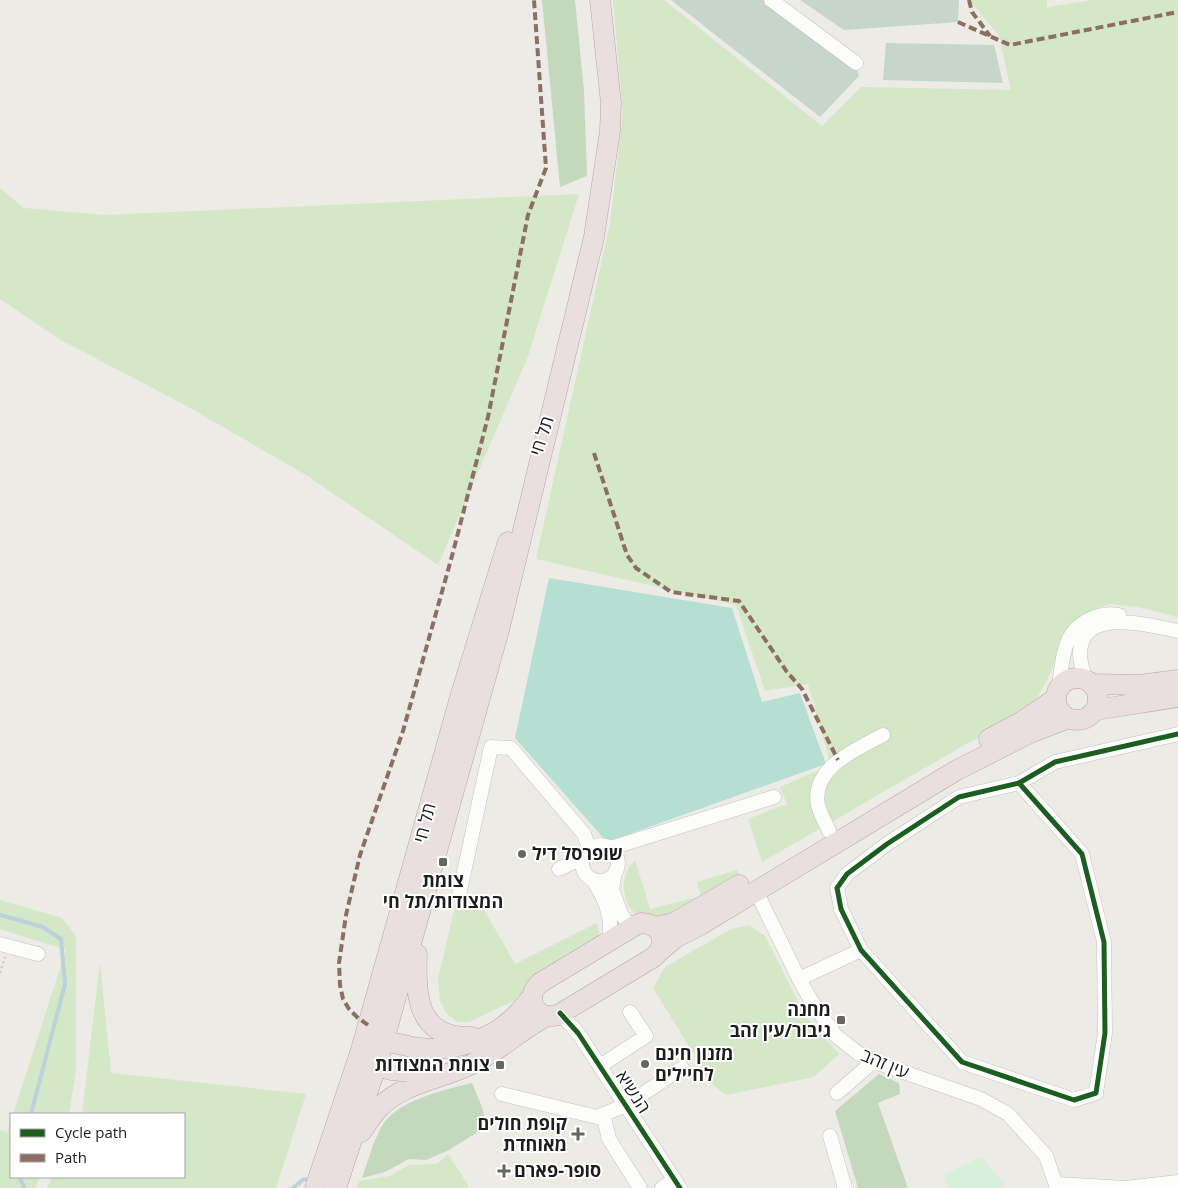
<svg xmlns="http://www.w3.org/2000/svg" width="1178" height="1188" viewBox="0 0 1178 1188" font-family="'Open Sans',Heebo,sans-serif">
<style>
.grass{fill:#d4e7c7}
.forest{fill:#c4d8bd}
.cemetery{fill:#c6d6c8}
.park{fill:#d6f0d9}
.pitch{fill:#b6dfd3}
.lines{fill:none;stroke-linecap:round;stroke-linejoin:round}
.stream{stroke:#bcd1dc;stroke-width:4}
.minor-casing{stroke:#c3c2c0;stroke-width:15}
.highway-casing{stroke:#bea1a5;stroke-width:21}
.path{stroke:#d5cbc7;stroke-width:2.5;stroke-dasharray:2.5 2.5;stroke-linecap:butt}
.minor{stroke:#fcfcfb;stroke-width:14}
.highway{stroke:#e9dfdf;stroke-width:20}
.quiet{stroke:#8d6e63;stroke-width:4;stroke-dasharray:8 4;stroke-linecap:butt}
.cycleway-casing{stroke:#fff;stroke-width:8}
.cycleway{stroke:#1b5e20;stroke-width:5}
.poi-dot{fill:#656563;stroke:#fff;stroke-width:2}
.labels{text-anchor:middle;stroke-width:4;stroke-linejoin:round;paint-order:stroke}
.street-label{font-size:18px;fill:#1d1d1d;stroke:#fff}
.poi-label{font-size:18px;font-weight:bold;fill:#1d1d1d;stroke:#fff;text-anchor:start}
</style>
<rect width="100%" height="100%" fill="#ecebe6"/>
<!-- grass -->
<path class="grass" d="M613,0H664L822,126L861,87L1011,90L999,36L972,3V0H1047V7L1093,0H1178V617L1138,607L1109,604L1093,610L1070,624L1048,678L1037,698L994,728L762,862L748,819L787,804L780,787L831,765L808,684L765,691L736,605L536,559L610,224L623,112Z
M0,188L24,208L106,215L579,194L527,359L438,565L306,475L185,405L59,339L0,299Z
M635,860L650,909L701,896L697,882L737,870L741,881C718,892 637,943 626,899C621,882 625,872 635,860Z
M0,900L62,918L76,936V1070L69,1114H13L66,950L0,929Z
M456,902L482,906L515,964L597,923L599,932L597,940L540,974L515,1000L469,1022H457L446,1013L440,1000L438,979Z
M749,925L765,936L806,1017L839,1054L814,1077L726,1095L713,1085L653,988L665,967L731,929Z
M100,963L111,1073L306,1094L276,1188H47L52,1177H184V1114H82Z
M11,1120V1177H40L35,1188H0V1130L7,1132Z
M448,1154L470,1188H357L359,1181L390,1176L409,1165L437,1164Z"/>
<!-- forest -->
<path class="forest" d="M542,0H575L584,91L587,176L560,187Z
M879,1074L899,1083L900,1094L878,1103L908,1188H858L835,1111Z
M472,1083L482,1107L487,1126L449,1150L426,1160L409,1159L385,1172L362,1178C368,1162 373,1141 382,1126C397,1100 445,1090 472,1083Z"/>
<!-- cemetery -->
<path class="cemetery" d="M671,0H771L856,63L859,76L820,117Z
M800,0H959L958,22L844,30Z
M886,43L994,45L1003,83L883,80Z"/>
<!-- park -->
<path class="park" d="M981,1157L1004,1184L999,1188H948L944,1175Z"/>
<!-- pitch -->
<path class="pitch" d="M549,578L732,608L762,702L800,693L826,764L607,842L515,738Z"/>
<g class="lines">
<!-- stream -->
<path class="stream" d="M0,915L43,927L61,939L65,984L31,1114
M19,1177L25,1188
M293,1188L304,1179L310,1181"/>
<!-- minor casing -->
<g class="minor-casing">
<path id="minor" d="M771,0L856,63
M1086,680C1083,672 1080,662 1080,653C1082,606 1150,625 1178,631
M1059,686C1063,658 1062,630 1093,618C1102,614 1109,613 1119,615
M1019,783L1082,854L1104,942L1105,1033L1096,1093L1074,1100L962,1062L861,950L841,909L837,888L847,874L887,844L959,797L1019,783L1055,762L1178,734
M829,831C826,823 820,814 818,805C811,767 856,750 883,735
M582 863a18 18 0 1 1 36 0a18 18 0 1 1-36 0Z
M611,848L774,797
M559,869L582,858
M615,872L612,889L621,914L626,921L636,925
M592,879C604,896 615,920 608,942
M756,891L799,979L812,1002L835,1035L859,1054L883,1065L981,1099L1008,1114L1046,1156L1057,1188
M459,895L491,747L511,748L584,834L589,848
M0,944L38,954
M799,979L861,950
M560,1013L578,1033L680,1188
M600,1066L646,1036L630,1012
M837,1093L874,1061
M502,1094L597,1117L626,1105L682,1068
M603,1114L609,1139L640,1188
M830,1136L845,1188
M1057,1184L1125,1188L1178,1182
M662,1188L674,1180"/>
</g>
<!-- highway casing -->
<g class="highway-casing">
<path id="highway" d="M1056 699a21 21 0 1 1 42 0a21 21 0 1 1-42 0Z
M1092,684L1139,685L1178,680
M1095,710L1178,697
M989,739L1021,722L1055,699
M641,923C662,924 669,943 654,957L558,1015C536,1021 523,998 540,983L636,925Z
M655,927L674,923L739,885
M660,951L675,938L702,924L957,770L1030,733L1067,719
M417,954C415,996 417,1039 472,1037
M373,1046C376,1045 380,1042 384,1042C394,1041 407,1047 418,1048C451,1052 486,1042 511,1020C519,1013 525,1005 532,997
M368,1056L377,1066L392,1070L436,1075
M361,1132C367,1124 372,1115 379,1108C405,1081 445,1079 476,1062C501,1049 522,1029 547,1016
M315,1188L361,1050L461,694L508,542
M336,1188L380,1054L499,630L594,237L610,131L611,103L600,0"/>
</g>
<!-- path -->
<path class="path" d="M0,973L5,957"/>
<!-- minor -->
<use href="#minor" class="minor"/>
<!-- highway -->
<use href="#highway" class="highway"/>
<!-- quiet -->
<path class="quiet" d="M969,0L972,12L990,36
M958,22L1010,45L1178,12
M594,453L627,555L636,568L671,592L739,601L787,672L802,689L838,760
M368,1025L357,1017L349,1009L343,999L340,985L339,963L346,915L360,855L403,731L452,556L488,417L528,215L546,168L534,0"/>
<!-- cycleway casing -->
<g class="cycleway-casing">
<path id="cycleway" d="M1019,783L1082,854L1104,942L1105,1033L1096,1093L1074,1100L962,1062L861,950L841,909L837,888L847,874L887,844L959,797L1019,783L1055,762L1178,734
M560,1013L578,1033L680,1188"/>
</g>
<!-- cycleway -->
<use href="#cycleway" class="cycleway"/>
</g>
<!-- markers -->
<g class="poi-dot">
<circle cx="522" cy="854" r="5"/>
<rect x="438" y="857" width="10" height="10" rx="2.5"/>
<rect x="836" y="1015" width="10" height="10" rx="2.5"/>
<circle cx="645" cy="1064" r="5"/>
<rect x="495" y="1060" width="10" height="10" rx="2.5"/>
<path d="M575.5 1126.5h5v5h5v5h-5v5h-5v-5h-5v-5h5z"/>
<path d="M501.5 1163.5h5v5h5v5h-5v5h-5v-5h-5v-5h5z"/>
</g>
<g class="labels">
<!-- street labels -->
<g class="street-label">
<text transform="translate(542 436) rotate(-72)" y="6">תל חי</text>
<text transform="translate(425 823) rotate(-75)" y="6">תל חי</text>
<text transform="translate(885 1064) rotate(23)" y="6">עין זהב</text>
<text transform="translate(633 1092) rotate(57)" y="6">הנשיא</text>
</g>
<!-- poi labels -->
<g class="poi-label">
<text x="532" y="860">שופרסל דיל</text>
<text x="443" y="887" text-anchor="middle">צומת<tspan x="443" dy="21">המצודות/תל חי</tspan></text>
<text x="831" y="1016" text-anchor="end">מחנה<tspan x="831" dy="21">גיבור/עין זהב</tspan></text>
<text x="655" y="1060">מזנון חינם<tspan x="655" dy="21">לחיילים</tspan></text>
<text x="490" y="1071" text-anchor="end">צומת המצודות</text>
<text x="567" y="1130" text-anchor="end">קופת חולים<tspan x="567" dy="21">מאוחדת</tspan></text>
<text x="514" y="1177">סופר-פארם</text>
</g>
</g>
<!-- legend -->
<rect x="10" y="1113" width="175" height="65" fill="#ffffff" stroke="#a5a5a5"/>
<rect x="20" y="1129" width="25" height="8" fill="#1b5e20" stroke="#a5a5a5"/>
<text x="55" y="1138" font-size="15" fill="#1d1d1d">Cycle path</text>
<rect x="20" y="1154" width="25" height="8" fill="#8d6e63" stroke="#a5a5a5"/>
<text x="55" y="1163" font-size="15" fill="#1d1d1d">Path</text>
</svg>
